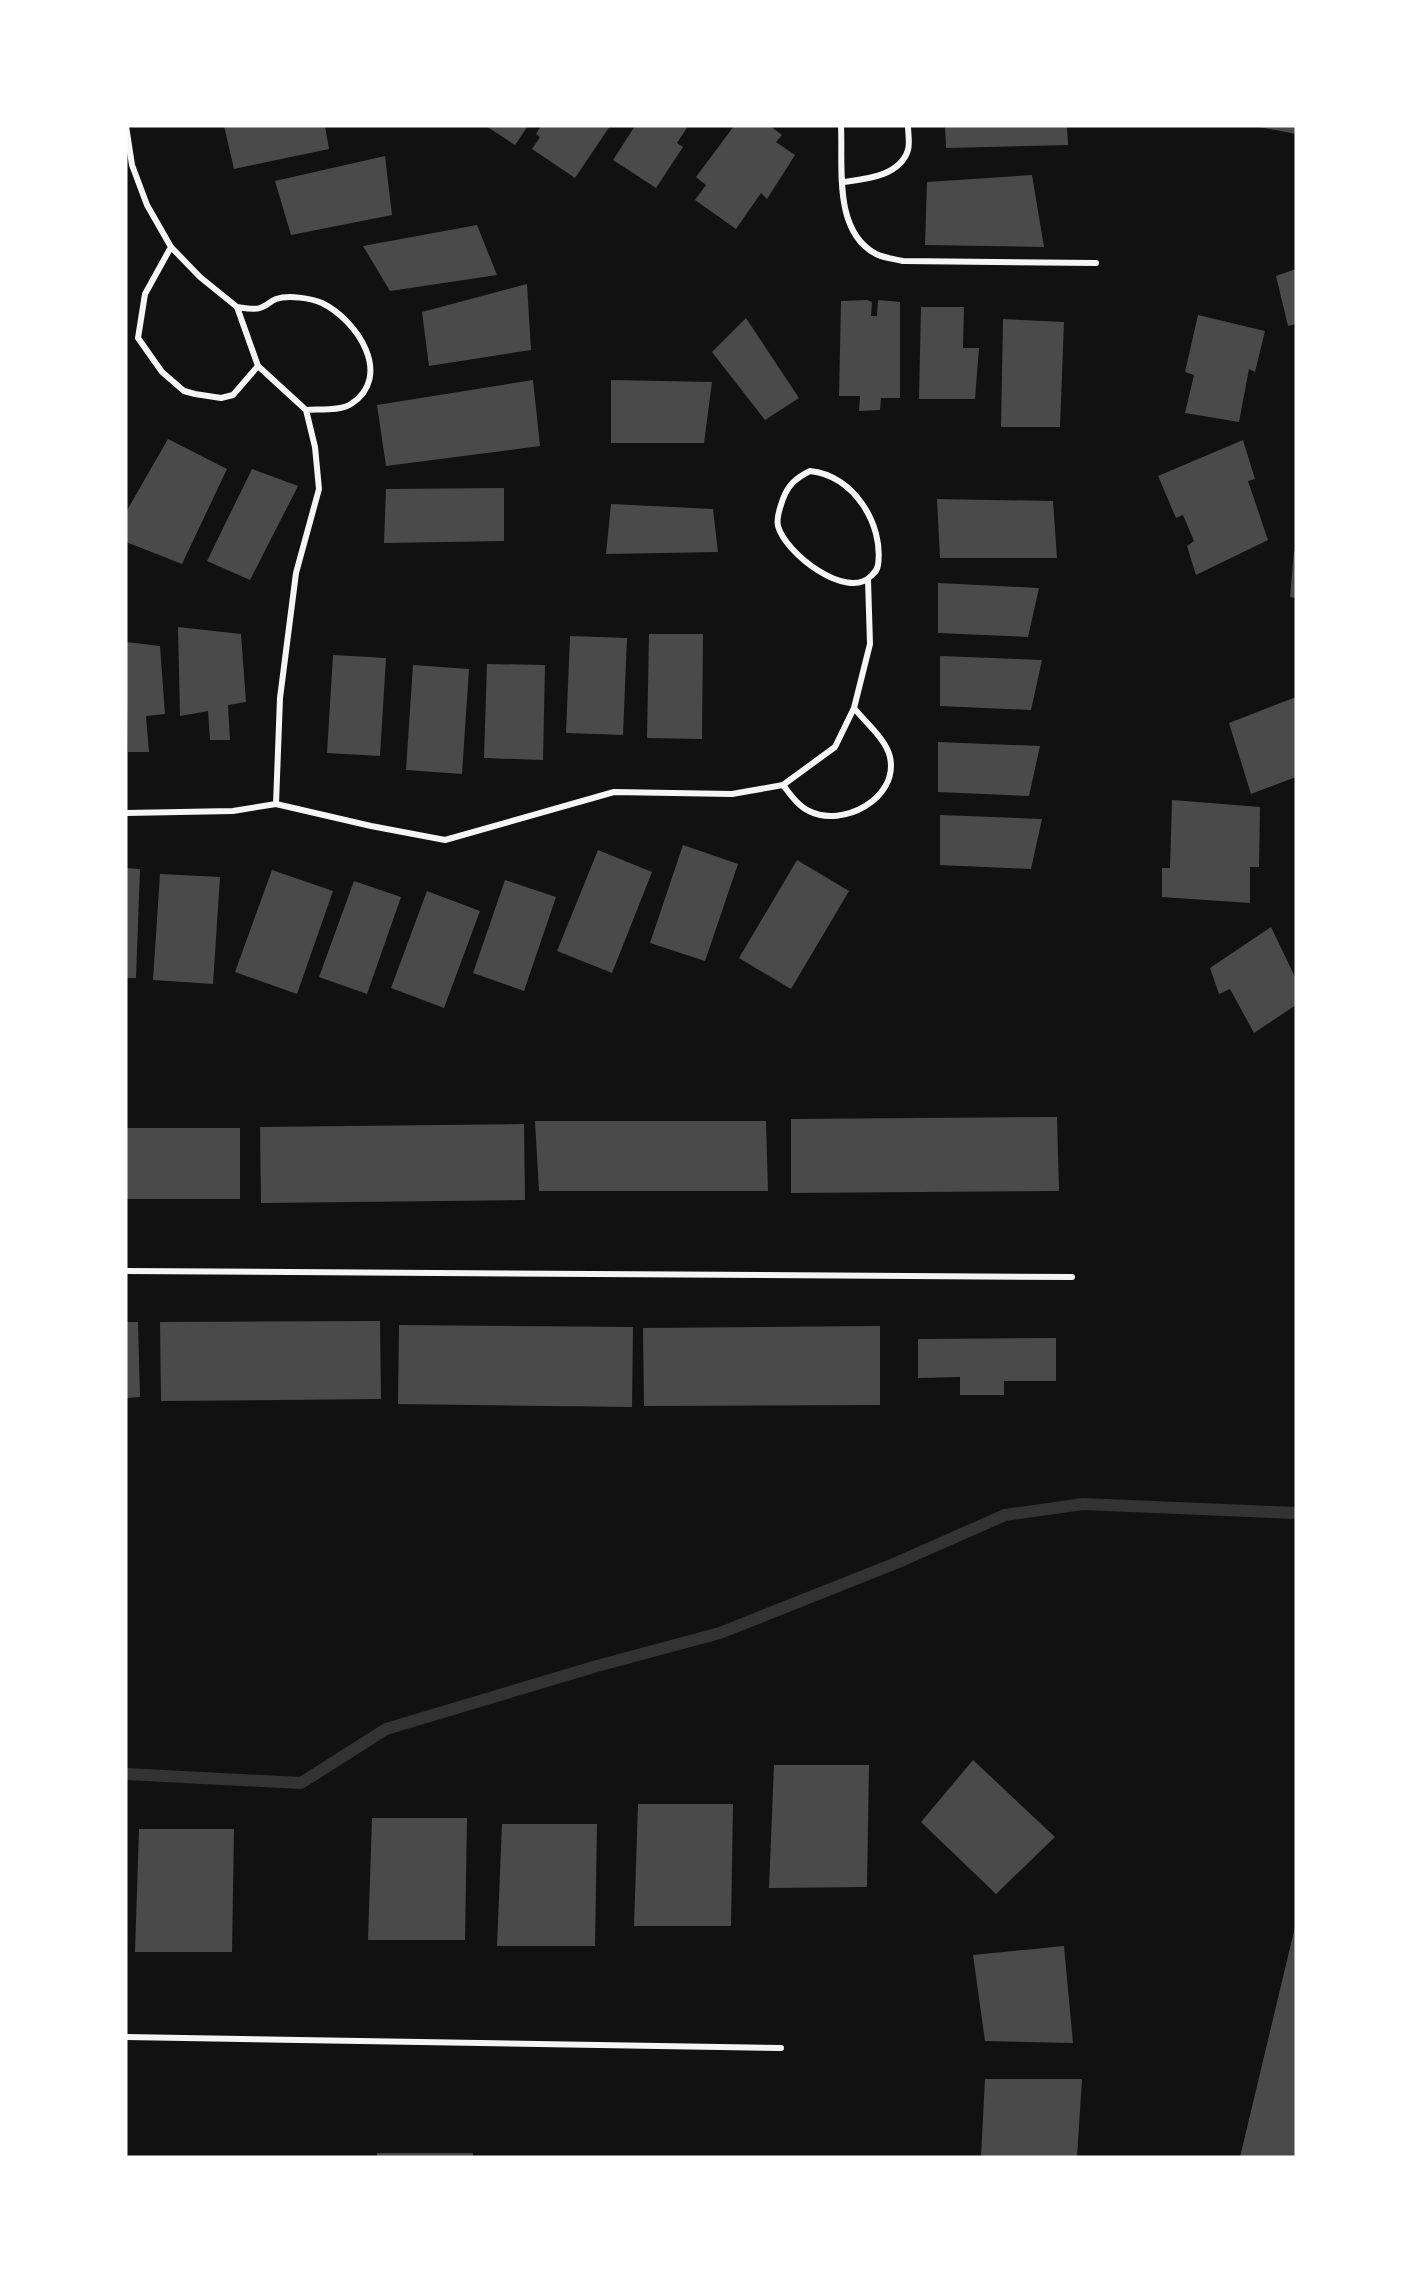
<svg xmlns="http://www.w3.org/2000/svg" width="1422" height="2283" viewBox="0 0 1422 2283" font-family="Raleway,sans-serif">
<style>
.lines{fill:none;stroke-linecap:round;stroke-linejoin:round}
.stream{stroke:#333;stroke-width:12}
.building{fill:#4a4a4a}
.minor{stroke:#f5f5f5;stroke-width:6}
</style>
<rect width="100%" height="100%" fill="#111"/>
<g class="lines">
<!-- stream -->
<path class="stream" d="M126,1774L301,1783L386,1729L597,1666L720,1633L896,1563L1005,1515L1083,1504L1296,1513"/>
</g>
<!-- building -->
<path class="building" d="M224,126H325L329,149L234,169Z
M486,126H528L515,145Z
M541,126H610L575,178L532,149L540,137L536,134Z
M635,126H688L677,143L683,147L656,188L613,160Z
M734,126H770L782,135L776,142L795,155L767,199L761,193L736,229L695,200L706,185L696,177Z
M945,126H1067L1068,145L946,148Z
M1259,126H1296V134L1259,127Z
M385,156L392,215L291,235L275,181Z
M1032,175L1044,247L925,245L927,182Z
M477,225L497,275L390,291L363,246Z
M1296,269V324L1288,326L1276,276Z
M527,284L531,350L429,366L422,312Z
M867,300L872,302L871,316H877L878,300L900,302V398H881L880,410L859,411L860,396H839L841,301Z
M921,307H964L963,348H979L975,399H919Z
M1198,315L1265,331L1255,372L1249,369L1239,422L1185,413L1194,375L1185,372Z
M746,318L799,398L765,420L712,352Z
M1003,319L1064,322L1060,427H1001Z
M533,380L540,446L386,466L377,405Z
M611,380L712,382L704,443H611Z
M168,439L227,469L182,564L126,542V512Z
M1243,440L1255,479L1248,481L1268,540L1196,575L1187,546L1194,541L1183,515L1176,518L1158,476Z
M252,469L298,486L250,580L207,561Z
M504,488V541L384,543L386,489Z
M937,499L1053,501L1057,558H940Z
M611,504L713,509L718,552L606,554Z
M1294,551H1296V598L1290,597Z
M938,583L1039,588L1028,637L938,633Z
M178,627L241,634L246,702L228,705L230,740H210L208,711L180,716Z
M649,634H703L702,739L647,738Z
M570,636L627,638L623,735L566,733Z
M126,642L160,646L165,714L146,716L149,752H128Z
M333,655L386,658L380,756L327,753Z
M940,656L1042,660L1031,710L940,706Z
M487,664L545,665L543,760L484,758Z
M413,665L469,669L462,774L406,770Z
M1296,697V777L1251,794L1229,723Z
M938,742L1040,746L1029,796L938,792Z
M1172,800L1260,807L1259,867H1250V903L1162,897V868H1170Z
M940,815L1042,819L1031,869L940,865Z
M683,845L738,864L705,961L650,943Z
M598,850L652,872L612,973L557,951Z
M797,860L849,891L791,989L739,958Z
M126,868L140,869L136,978H126Z
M272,870L333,891L297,994L235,972Z
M160,874L220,877L213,984L153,980Z
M505,880L556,897L524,991L473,973Z
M354,881L401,897L367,994L319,977Z
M427,891L480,911L444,1008L391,988Z
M1271,927L1296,979V1005L1254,1033L1230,989L1219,994L1210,968Z
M1057,1117L1059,1191L791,1193V1119Z
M535,1121H766L768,1191H539Z
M524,1124L525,1200L261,1203L260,1127Z
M126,1128H240V1199H126Z
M380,1321L381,1399L161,1401L160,1322Z
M126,1322H138L140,1397L126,1398Z
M399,1325L633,1327L632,1407L398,1404Z
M880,1326V1405L644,1406L643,1328Z
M1056,1338V1381H1004V1395H960V1377L918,1378V1339Z
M973,1760L1055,1837L996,1894L921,1822Z
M774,1765H869L867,1887L769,1888Z
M638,1804H733L731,1926H634Z
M372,1818H467L465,1940H368Z
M502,1824H597L595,1946H497Z
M139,1829H234L232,1952H135Z
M1295,1927L1296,2157H1240Z
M1064,1946L1073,2043L985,2041L973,1955Z
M985,2079H1082L1077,2157H981Z
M377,2153H473V2157H377Z"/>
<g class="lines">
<!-- minor -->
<path class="minor" d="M126,126L132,165L147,205L171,247L200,277L237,307L258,366L306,410L315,447L319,489L296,573L280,698L276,804
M841,126C843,167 833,231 876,254C884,258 895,259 903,261L1096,263
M844,182C866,179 900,176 908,150C910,143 908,133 908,126
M171,247L145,294L138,338L162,372L184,391L195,394L221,398L233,395L258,366
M237,307C244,308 254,310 260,308C266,306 271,301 276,299C288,295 311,298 322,303C357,320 394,376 351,404C342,411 318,409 306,410
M810,471C853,475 884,524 878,565C877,571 875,572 871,576C847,601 785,553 778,526C776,518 780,507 783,499C788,485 796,478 810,471Z
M783,785C790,794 798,806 809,811C842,828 899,799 890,757C886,739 865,722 854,708
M126,813L233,811L276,804L371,826L445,840L614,792L732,794L783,785L835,747L854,708L870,644L868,580
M126,1271L1072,1277
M126,2037L781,2048"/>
</g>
<!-- border -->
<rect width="1422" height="2283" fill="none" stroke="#ffffff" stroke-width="255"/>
</svg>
